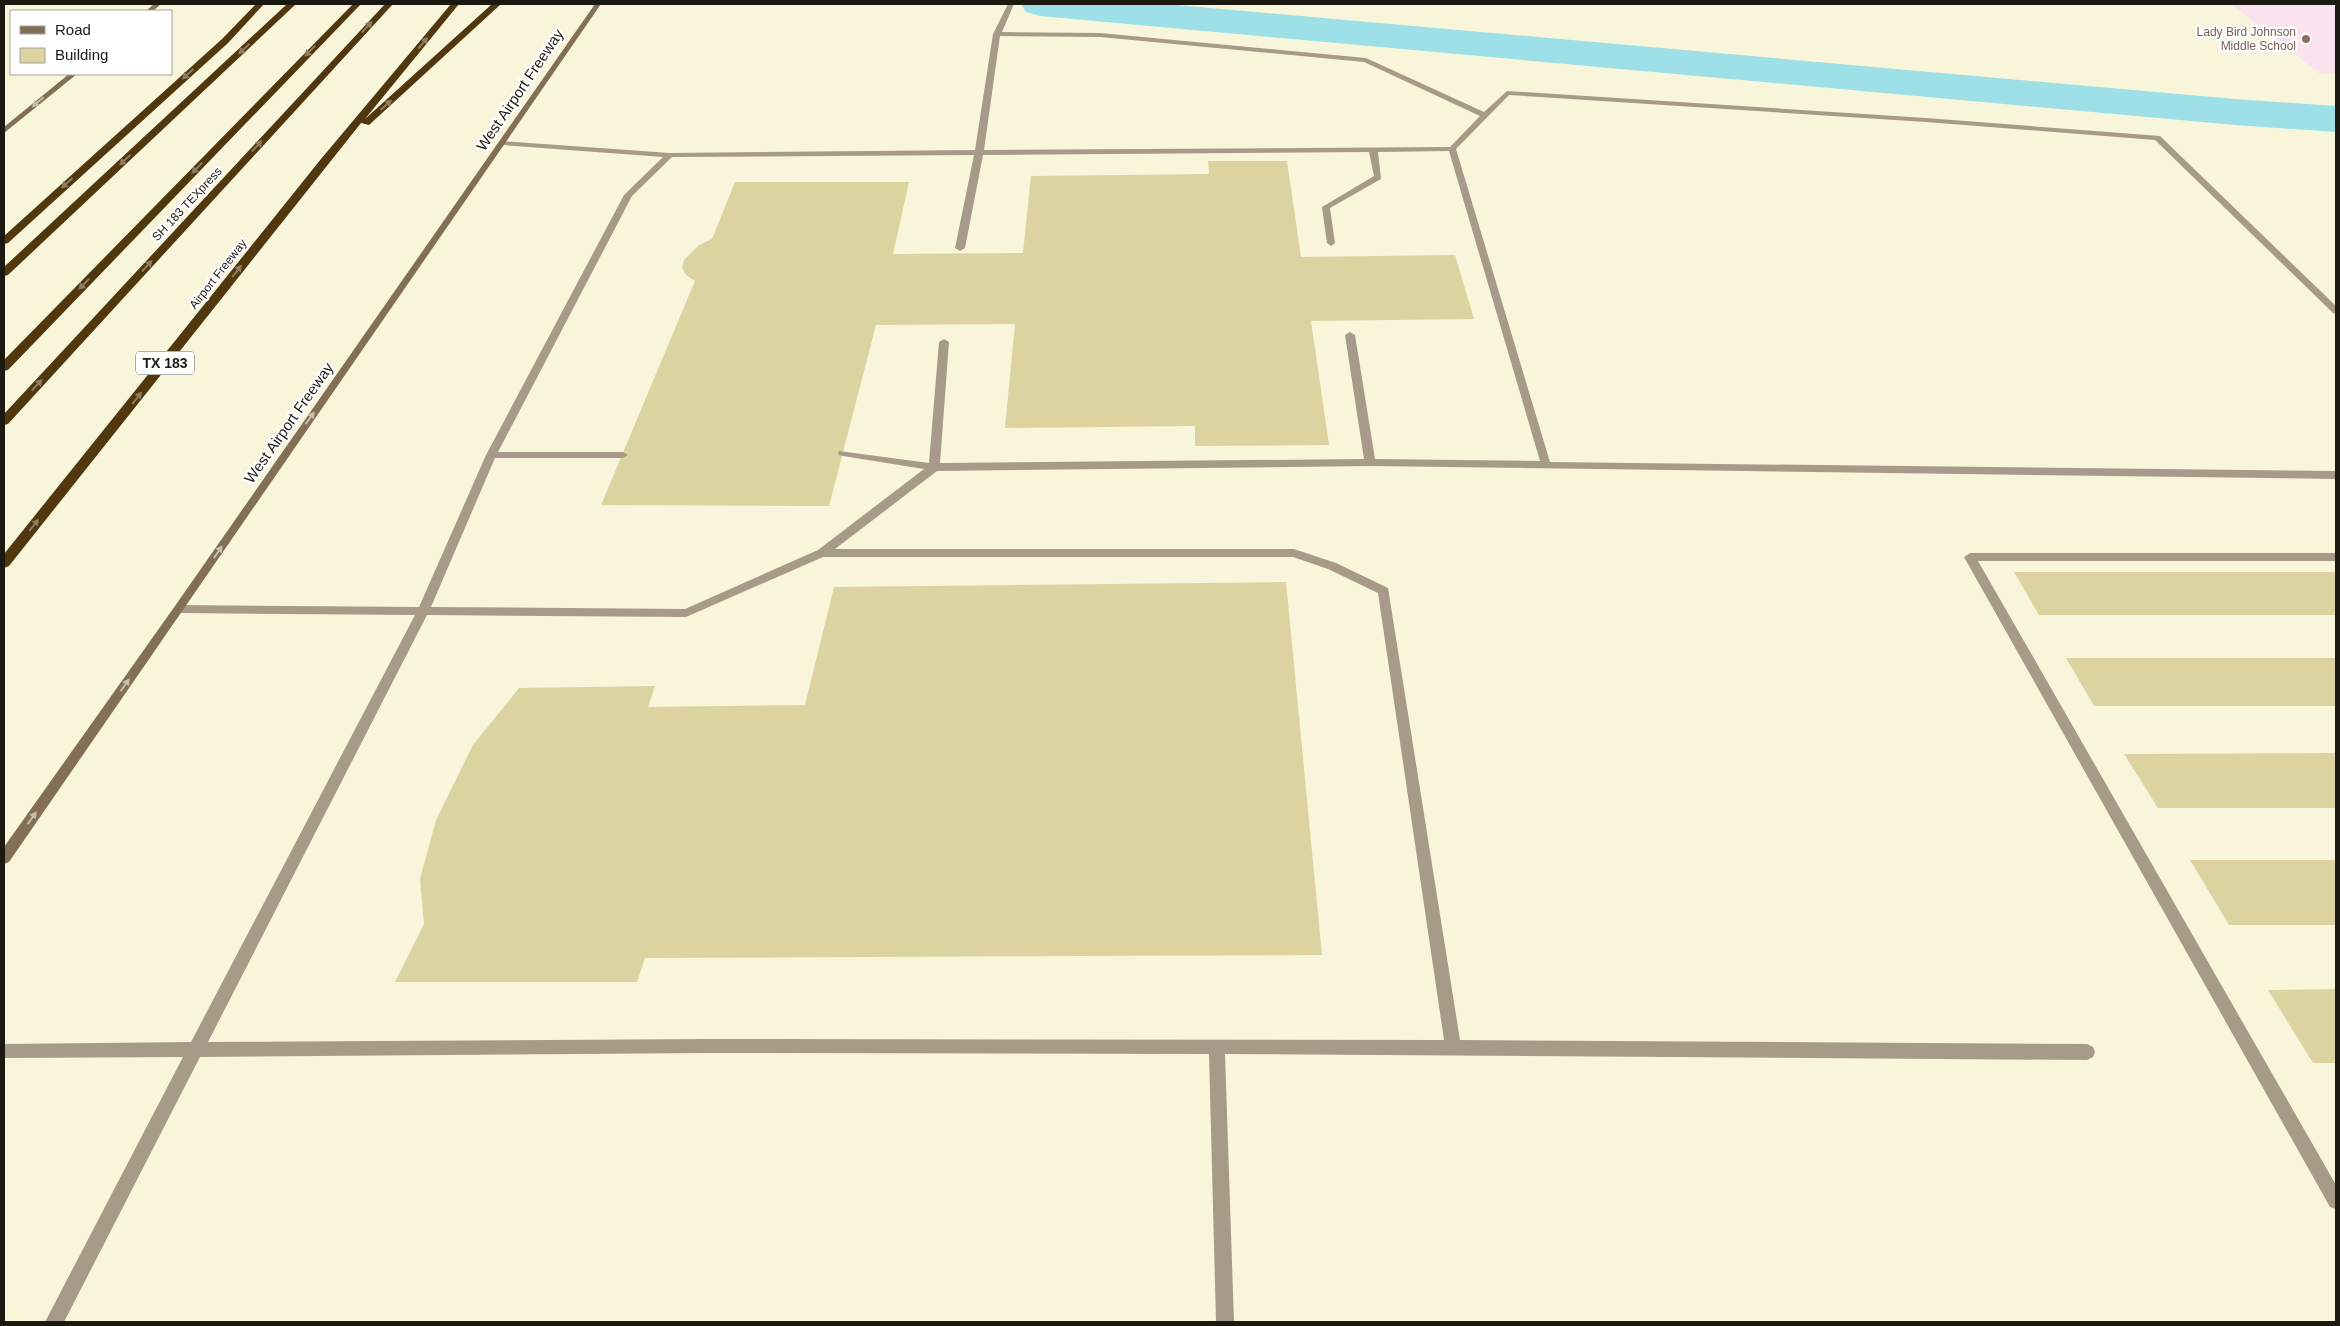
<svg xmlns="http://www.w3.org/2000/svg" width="2340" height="1326" viewBox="0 0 2340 1326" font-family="Arial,sans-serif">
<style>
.education{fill:#fae2ee}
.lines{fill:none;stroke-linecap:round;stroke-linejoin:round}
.canal{fill:#9ee0e7;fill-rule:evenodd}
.building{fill:#dcd3a1}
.lane{fill:#a89a88;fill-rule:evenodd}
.secondary{fill:#826f55;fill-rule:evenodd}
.highway{fill:#51370d;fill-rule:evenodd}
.oneway{fill:#8e7d62}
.oneway2{fill:#c7beb2}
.education-dot{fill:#8d6e63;stroke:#fff;stroke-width:2}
.labels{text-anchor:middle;stroke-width:4.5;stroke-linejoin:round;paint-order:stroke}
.far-education-label{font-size:12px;fill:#785e54;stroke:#fff;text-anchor:end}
.far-street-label{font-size:12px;fill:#1b1910;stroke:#fff}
.shield{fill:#fff;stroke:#5f5e58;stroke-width:1}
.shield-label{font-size:14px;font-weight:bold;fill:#1b1910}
.street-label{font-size:15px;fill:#1b1910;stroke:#fff}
</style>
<rect width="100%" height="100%" fill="#f9f5da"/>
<!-- education -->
<path class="education" d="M2231,4H2336V74H2320Z"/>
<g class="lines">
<!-- canal -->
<path class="canal" d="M1021,4H1166L2235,99L2336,106V132L2235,125L1040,16L1026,12Z"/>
</g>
<!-- building -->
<path class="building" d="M1208,161H1287L1301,257L1455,255L1474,319L1311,321L1329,445L1195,446V426L1005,428L1015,324L876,325L829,506L601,505L695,281L686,275L682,268L684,260L699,245L712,239L735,182H909L893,254L1023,253L1031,176L1209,174Z
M2014,572H2336V615H2039Z
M1286,582L1322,955L645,958L637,982H395L424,924L420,879L436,820L473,745L519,688L655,686L648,707L805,705L834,587Z
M2066,658H2336V706H2094Z
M2336,753V808H2158L2124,754Z
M2190,860H2336V925H2229Z
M2336,989V1063H2313L2268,990Z"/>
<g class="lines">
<!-- lane -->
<path class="lane" d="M1008,4H1014L1002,32L1100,33L1366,58L1484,112L1507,91L1926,118L2160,136L2336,306V314L2333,313L2155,140L1926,122L1509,95L1456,149L1550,462L2336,471V479L1370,466L937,471L835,549H1294L1336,563L1388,588L1460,1040L2087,1044L2093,1047L2095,1052L2093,1057L2087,1060L1225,1054L1234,1322H1216L1209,1054L711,1053L200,1057L64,1322H45L183,1057L4,1058V1044L191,1042L415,615L179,613L173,609L179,605L419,607L486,455L624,195L663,157L503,145H500V141L670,153L975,150L993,34ZM1000,36L1100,37L1364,62L1480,116L1450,147L984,150ZM1449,151L1540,461L1375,459L1355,335L1350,332L1345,335L1364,459L940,463L949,342L944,339L939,342L929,463L839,451L838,453L839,455L843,456L924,469L818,550L685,609L431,607L495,458H623L628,455L623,452H498L632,196L672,157L974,155L955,248L960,251L965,248L983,155L1369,152L1374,176L1322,207L1327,243L1331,246L1335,243L1330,208L1381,179L1378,152ZM823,557H1293L1328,569L1378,593L1444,1040L711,1039L208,1042L427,615L686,617Z
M1970,553H2336V561H1978L2336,1185V1209L2330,1207L1964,557Z"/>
<!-- secondary -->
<path class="secondary" d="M154,4H161L153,11H146Z
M595,4H601L9,862L4,864V847L175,606Z
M69,74H77L4,133V127Z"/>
<!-- highway -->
<path class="highway" d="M256,4H264L228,43L8,243L4,244V236L222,39Z
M287,4H296L8,275L4,276V267Z
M353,4H361L8,370L4,371V360Z
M385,4H393L8,424L4,425V414Z
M451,4H459L365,119L492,4H501L369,125L361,123L9,566L4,568V554L321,159Z"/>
</g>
<!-- one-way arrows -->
<defs><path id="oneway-solid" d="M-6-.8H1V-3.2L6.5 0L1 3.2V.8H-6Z" transform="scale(1.25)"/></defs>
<g class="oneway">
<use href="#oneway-solid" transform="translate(367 27) rotate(-47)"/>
<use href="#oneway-solid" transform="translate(423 43) rotate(-50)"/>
<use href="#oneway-solid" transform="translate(244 49) rotate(137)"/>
<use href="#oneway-solid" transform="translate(310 51) rotate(134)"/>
<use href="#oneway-solid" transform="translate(188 74) rotate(138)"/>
<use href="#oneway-solid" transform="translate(386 105) rotate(-42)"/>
<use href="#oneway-solid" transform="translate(257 146) rotate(-47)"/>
<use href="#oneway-solid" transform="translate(125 160) rotate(137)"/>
<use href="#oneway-solid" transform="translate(197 168) rotate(134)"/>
<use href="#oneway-solid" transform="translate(67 183) rotate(138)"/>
<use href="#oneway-solid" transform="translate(147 266) rotate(-47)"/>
<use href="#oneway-solid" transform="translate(237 271) rotate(-52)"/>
<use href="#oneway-solid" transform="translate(84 284) rotate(134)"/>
<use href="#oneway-solid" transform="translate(37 385) rotate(-47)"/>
<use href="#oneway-solid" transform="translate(137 398) rotate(-52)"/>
<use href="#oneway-solid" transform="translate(34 525) rotate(-51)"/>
</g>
<g class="oneway2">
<use href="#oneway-solid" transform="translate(38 102) rotate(140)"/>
<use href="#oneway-solid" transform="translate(310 418) rotate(-55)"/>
<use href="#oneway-solid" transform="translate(218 552) rotate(-56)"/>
<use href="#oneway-solid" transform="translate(125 685) rotate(-55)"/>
<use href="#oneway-solid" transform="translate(32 818) rotate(-55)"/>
</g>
<!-- markers -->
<circle class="education-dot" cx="2306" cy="39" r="5"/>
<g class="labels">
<!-- far-education labels -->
<g class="far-education-label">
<text x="2296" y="36">Lady Bird Johnson<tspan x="2296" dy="14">Middle School</tspan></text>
</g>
<!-- far-street labels -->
<g class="far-street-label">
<text transform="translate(187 204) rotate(-47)" y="4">SH 183 TEXpress</text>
<text transform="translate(218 274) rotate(-52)" y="4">Airport Freeway</text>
</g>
<!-- shield labels -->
<rect class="shield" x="136" y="351.5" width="58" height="23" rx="4"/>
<g class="shield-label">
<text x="165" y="368">TX 183</text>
</g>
<!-- street labels -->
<g class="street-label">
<text transform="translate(520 90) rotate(-56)" y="5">West Airport Freeway</text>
<text transform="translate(289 423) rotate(-55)" y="5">West Airport Freeway</text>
</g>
</g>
<!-- border -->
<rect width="2340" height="1326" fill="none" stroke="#1b1910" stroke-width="10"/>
<!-- legend -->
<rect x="10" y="10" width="162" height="65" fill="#ffffff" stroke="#a4a39f"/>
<rect x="20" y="26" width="25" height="8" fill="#826f55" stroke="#a4a39f"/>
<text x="55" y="35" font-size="15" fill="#1b1910">Road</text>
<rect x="20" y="48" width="25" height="15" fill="#dcd3a1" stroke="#a4a39f"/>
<text x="55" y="60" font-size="15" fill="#1b1910">Building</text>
</svg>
